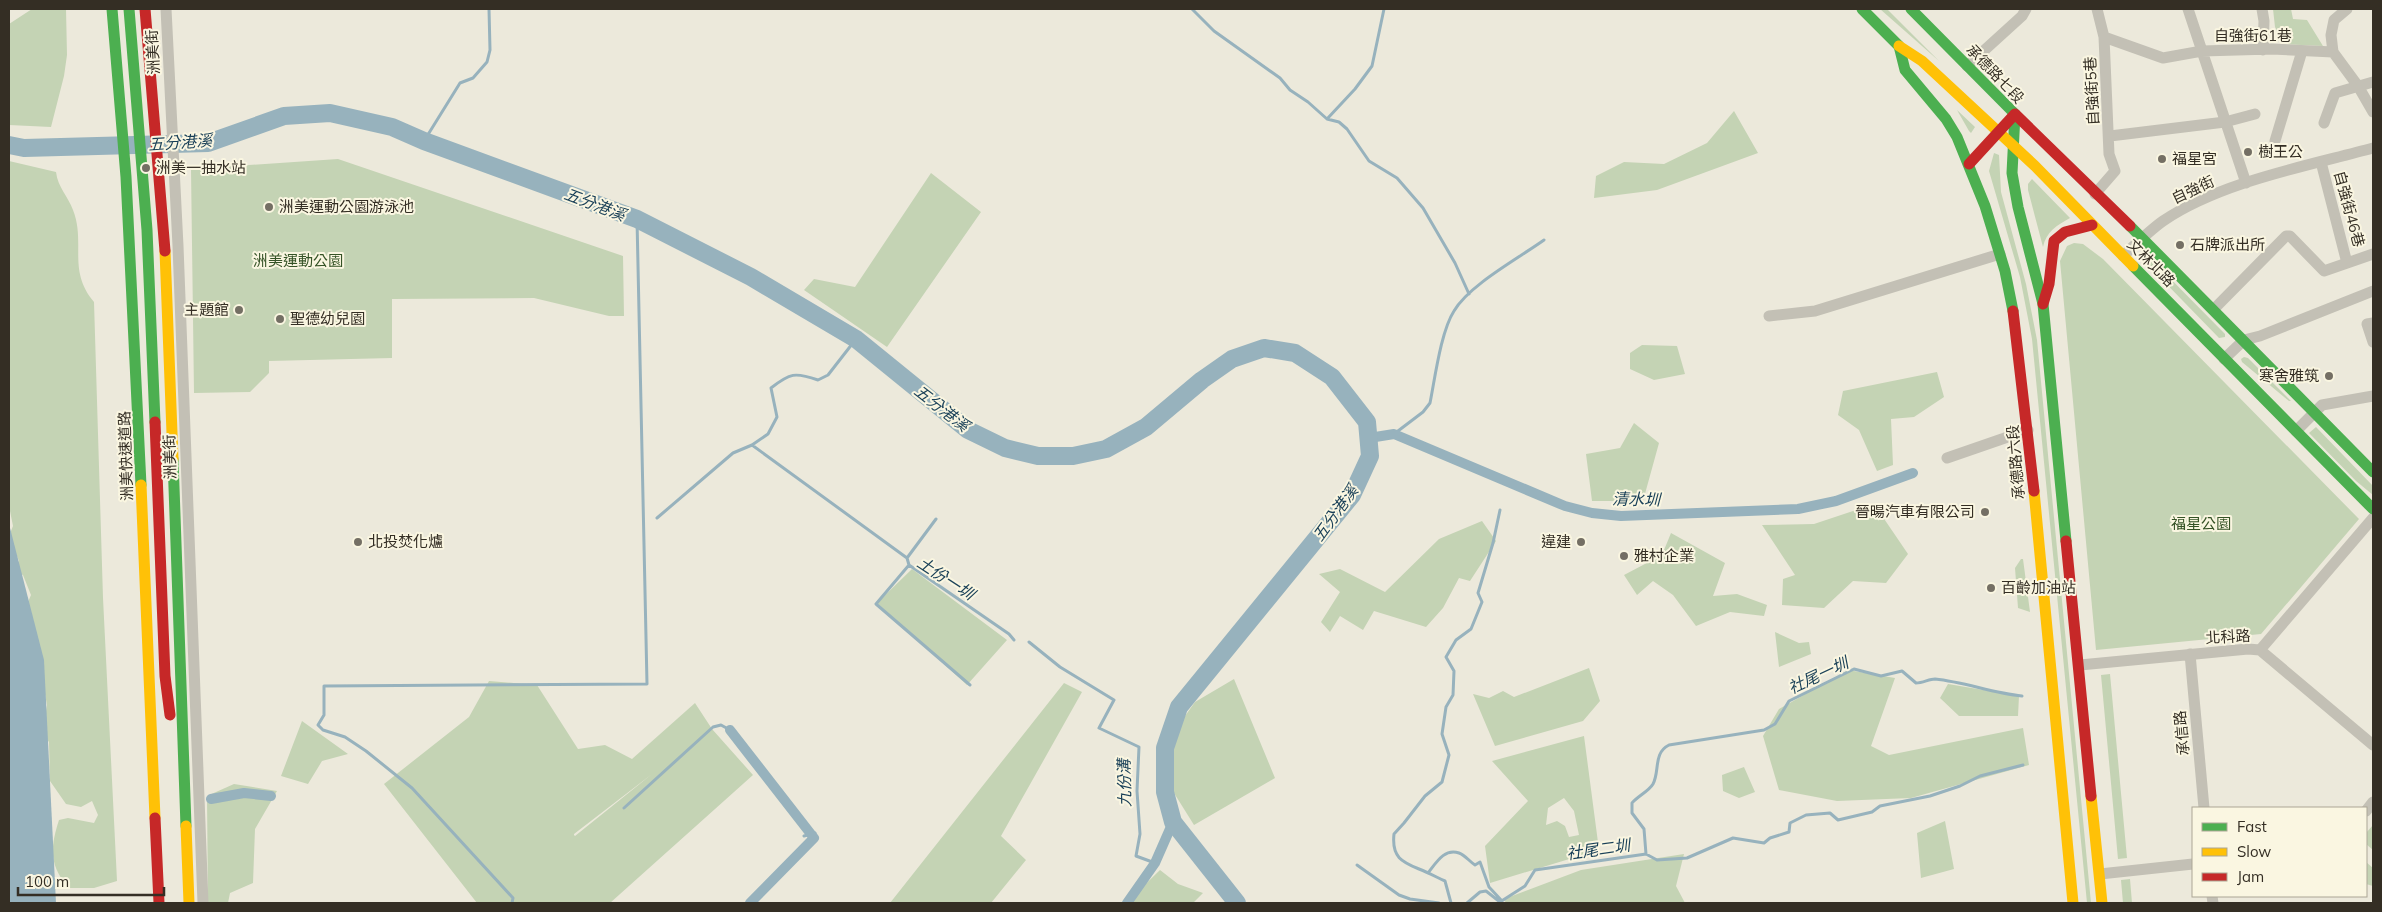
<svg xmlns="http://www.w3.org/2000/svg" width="2382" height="912" viewBox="0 0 2382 912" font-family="Mulish,'Noto Sans TC',sans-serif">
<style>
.green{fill:#c4d3b4;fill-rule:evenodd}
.water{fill:#97b2bd}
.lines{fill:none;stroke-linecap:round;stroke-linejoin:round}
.stream{stroke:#97b2bd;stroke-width:3}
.canal{stroke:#97b2bd;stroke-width:10}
.river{stroke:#97b2bd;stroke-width:18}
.street{stroke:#c3c0b5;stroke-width:11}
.fast{stroke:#4caf50;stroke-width:11}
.slow{stroke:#ffc107;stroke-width:11}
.jam{stroke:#c62828;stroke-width:11}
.poi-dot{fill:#746f64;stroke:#faf6e1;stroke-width:2}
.labels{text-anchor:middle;stroke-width:4;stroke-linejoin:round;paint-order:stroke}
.street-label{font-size:15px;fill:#342e24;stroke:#faf6e1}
.poi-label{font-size:15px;fill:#342e24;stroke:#faf6e1;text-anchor:start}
.park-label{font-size:15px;fill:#355326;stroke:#faf6e1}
.water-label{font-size:16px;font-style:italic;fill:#183f57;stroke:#faf6e1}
</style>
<rect width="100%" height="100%" fill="#ece9db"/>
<!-- green -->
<path class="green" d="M32,9H66L67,55L64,76L51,127L9,125V24Z
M1880,9H1887L1939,61Z
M2273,9H2291L2293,19L2307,20L2323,46L2283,44L2275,27Z
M1957,110L1975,127L1971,133L1969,131Z
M1734,111L1758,153L1657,190L1594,198L1596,176L1624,162L1664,164L1707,143Z
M1994,153L1999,155L2001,192L2026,284L2037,340L2091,903H2087L2032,339L2020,277L1989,171Z
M338,159L623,256L624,316H609L534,298L392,299V358L269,361V373L250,392L194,393L191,169Z
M9,161L56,172C58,188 68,196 73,210C86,243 67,270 94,302L103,598L117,881L94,888H69C49,866 50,848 59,820L68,818L94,823L98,815L92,801L81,807L66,804L50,781L49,742L42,733L47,705L28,602L31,595L23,575L15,572L14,566L19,561L9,536L13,526L9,506Z
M931,173L981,212L887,347L804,290L814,279L855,287Z
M2032,179L2070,218C2057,225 2046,232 2043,247L2028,190V184Z
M2074,243L2083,244L2103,259L2359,519L2261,634L2096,650L2060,261L2067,246Z
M2152,260L2225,334V337L2219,338L2147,264Z
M1642,345L1677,346L1685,374L1654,380L1630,369V353Z
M2244,357L2248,358L2291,401H2289L2242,362L2241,359Z
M1937,372L1944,397L1914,417L1891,419L1893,465L1877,471L1859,430L1838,415L1843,391Z
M1634,423L1659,443L1643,501H1592L1586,454L1620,448Z
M2316,427L2373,486V495L2356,481L2309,433Z
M1874,504L1908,554L1886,583L1853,581L1824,608L1782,605L1783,579L1795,575L1762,525L1814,524Z
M1482,521L1496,541L1470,581L1459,578L1443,608L1426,627L1374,611L1363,630L1340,616L1330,632L1321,622L1340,592L1319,574L1340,569L1385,592L1439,539Z
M1671,533L1725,563L1713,596L1737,594L1767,605L1764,616L1730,612L1696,626L1673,595L1653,581L1637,595L1624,575L1662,555Z
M2021,559H2023L2030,612L2018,608L2015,568Z
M912,569L1007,640L967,685L877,603Z
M1775,632L1799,643L1809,642L1811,654L1779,667Z
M1589,668L1600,701L1583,721L1495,746L1473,694L1489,698L1503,691L1514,697Z
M1848,670L1895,678L1871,746L1889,755L2023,728L2029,765L1911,798L1837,801L1779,790L1763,736L1779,709Z
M2110,674L2127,858L2118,859L2101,675Z
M1234,679L1275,778L1194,825L1169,785L1175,730L1195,702Z
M489,681L537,685L578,749L605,745L632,759L695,703L712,729L753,775L610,903H477L384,784L469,717ZM652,774L575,836L574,835V834Z
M1064,683L1082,692L1001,836L1026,860L991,903H890Z
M1948,684L2019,696L2018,716H1959L1940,698Z
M302,721L348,754L322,761L308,784L281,776Z
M1584,736L1599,850L1490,883L1485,846L1528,801L1492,761ZM1564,798L1574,811L1579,835L1569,837L1565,826L1557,821L1546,825L1548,808Z
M1744,767L1755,792L1739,798L1723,791L1722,775Z
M234,784L277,791L255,829L253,883L230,893L228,903H208L207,796Z
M1945,821L1954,869L1921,878L1917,833Z
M2373,825V850L2366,844V833Z
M1684,854L1676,886L1685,903H1506L1504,899L1581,870Z
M2366,862L2373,868V886L2366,884Z
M1160,870L1178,884L1203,893L1193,903H1126Z
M2130,879L2132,903H2123L2121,880Z"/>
<!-- water -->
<path class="water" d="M9,524L44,660L56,903H9Z"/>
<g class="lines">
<!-- stream -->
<path class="stream" d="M1192,9L1214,31L1280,78L1290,90L1308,102L1327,119
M1384,9L1372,66L1355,89L1327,119L1339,122L1347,129L1369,161L1397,178L1423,208L1455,263L1469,294
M424,141L460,83L473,78L487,62L490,50L489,9
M1394,434L1423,412L1430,403C1435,378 1441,331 1454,311C1469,285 1519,258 1544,240
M752,445L907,558L909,565
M657,518L733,453L752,445L768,434L777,417L771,388C790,373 795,372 818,380L828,375L856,339
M907,558L936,519
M909,565L876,604L970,685
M909,565L1009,634L1014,640
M1029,642L1060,667L1114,700L1099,728L1139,747L1137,791L1140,834L1136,856L1155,863
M624,808L713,727L721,725L730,730
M804,836L815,833
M1646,854L1644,829L1632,813V803C1638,796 1649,791 1653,784C1660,771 1653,753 1669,745L1764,730L1775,724L1789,701L1854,669L1881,676L1902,671L1916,683C1923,683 1929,679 1935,679C1965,682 1992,693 2022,696
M1357,865L1399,895L1410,899L1439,903
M1428,873C1436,863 1444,848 1459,853C1465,855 1470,862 1475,865L1480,862L1489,887L1502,901
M512,903L513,898L412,788L366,751L345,737L323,730L318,725L324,715V686L647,684L637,219
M1451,903L1445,881C1438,878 1433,875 1426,872C1406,863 1391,861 1394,834L1404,823L1425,796L1442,782L1449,755L1442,734L1446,707L1453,695L1454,671L1446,657L1456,640L1471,629L1482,602L1478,593L1493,543L1500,510
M1467,903L1480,892L1486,891L1500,902L1525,886L1535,870L1646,854L1657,860L1687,858L1733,838L1764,843L1770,838L1789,832L1790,823L1806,815L1830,813L1838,820L1872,812L1880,806L1930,796L1960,786L1980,776L2023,765"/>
<!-- canal -->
<path class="canal" d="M1369,438L1394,434L1565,506L1592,513L1621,516L1798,509L1836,501L1913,473
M730,730L814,838L750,903
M211,799L244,793L271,796
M1127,903L1155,863L1173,822"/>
<!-- river -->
<path class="river" d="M9,145L24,148L208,143L284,116L330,113L392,127L424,141L637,219L751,277L856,339L968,430L1005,448L1038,456H1073L1106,449L1146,427L1202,380L1232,359L1264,348L1295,353L1332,377L1367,422L1370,456L1352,495L1179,707L1165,748V792L1173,822L1237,903"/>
<!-- street -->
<path class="street" d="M166,9L178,246L203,903
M2188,9L2246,183
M2262,9L2264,21L2263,50
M2104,37L2163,58L2202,51L2272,49L2333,52L2358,86L2373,112
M2333,52L2331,35L2334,20L2347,9
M1967,66L2022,16L2026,9
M2324,123L2335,93L2373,82
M2110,136L2225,122L2255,114
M2275,141L2302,51
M2321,162L2347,263
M2095,194L2115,171L2109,154L2104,37L2097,9
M2123,256C2136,244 2149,231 2163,221C2220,182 2307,166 2373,148
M2214,309L2286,236H2290L2324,271L2373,254
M1769,316L1815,311L2000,254
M2373,323L2367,324L2373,342
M2224,359L2244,340L2260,336L2373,291
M2296,431L2322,405L2373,396
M1947,458L2028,430
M2260,650L2373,518
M2190,654L2204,808
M2080,665L2248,649L2260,650L2373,745
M2366,811L2373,802
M2100,874L2193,864
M2212,896L2213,903"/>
<!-- fast -->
<path class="fast" d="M112,9L126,177L141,485
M129,9L147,230L155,422
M1862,9L1899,46L1905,70L1946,119L1957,137L1985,206L2005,271L2013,311
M1911,9L2015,114
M2015,114L2012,173L2018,207L2043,304L2066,541
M2130,226L2373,472
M2133,266L2373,509
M173,459L186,826"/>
<!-- slow -->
<path class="slow" d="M1899,46L1922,61L2035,166L2133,266
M165,251L173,459
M141,485L155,818
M2034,491L2073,903
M2091,796L2102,903
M186,826L189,903"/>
<!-- jam -->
<path class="jam" d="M145,9L165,251
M2015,114L2130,226
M1969,164L2015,114
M2043,304L2049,284L2054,241L2065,232L2092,225
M2013,311L2034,491
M155,422L165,676L170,715
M2066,541L2091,796
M155,818L159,903"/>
</g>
<!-- markers -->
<g class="poi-dot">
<circle cx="2248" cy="152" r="5"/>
<circle cx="2162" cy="159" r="5"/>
<circle cx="146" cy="168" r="5"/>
<circle cx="269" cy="207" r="5"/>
<circle cx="2180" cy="245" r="5"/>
<circle cx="239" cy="310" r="5"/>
<circle cx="280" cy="319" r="5"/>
<circle cx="2329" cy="376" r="5"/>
<circle cx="1985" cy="512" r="5"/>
<circle cx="358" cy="542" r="5"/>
<circle cx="1581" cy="542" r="5"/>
<circle cx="1624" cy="556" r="5"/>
<circle cx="1991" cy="588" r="5"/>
</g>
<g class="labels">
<!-- street labels -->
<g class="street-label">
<text x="2253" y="41">自強街61巷</text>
<text transform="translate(153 52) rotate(-93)" y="5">洲美街</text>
<text transform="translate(1995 74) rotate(46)" y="5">承德路七段</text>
<text transform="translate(2092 91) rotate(-93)" y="5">自強街5巷</text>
<text transform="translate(2193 190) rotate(-25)" y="5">自強街</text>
<text transform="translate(2349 209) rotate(75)" y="5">自強街46巷</text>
<text transform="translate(2151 263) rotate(45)" y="5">文林北路</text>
<text transform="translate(126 456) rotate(-92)" y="5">洲美快速道路</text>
<text transform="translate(170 457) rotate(-92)" y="5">洲美街</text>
<text transform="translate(2016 462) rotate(-95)" y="5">承德路六段</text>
<text transform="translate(2228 637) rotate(-3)" y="5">北科路</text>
<text transform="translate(2182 733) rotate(-95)" y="5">承信路</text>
</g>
<!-- poi labels -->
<g class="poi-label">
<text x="2258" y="157">樹王公</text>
<text x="2172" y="164">福星宮</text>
<text x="156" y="173">洲美一抽水站</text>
<text x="279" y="212">洲美運動公園游泳池</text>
<text x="2190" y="250">石牌派出所</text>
<text x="229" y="315" text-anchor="end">主題館</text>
<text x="290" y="324">聖德幼兒園</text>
<text x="2319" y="381" text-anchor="end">寒舍雅筑</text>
<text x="1975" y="517" text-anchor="end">晉暘汽車有限公司</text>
<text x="368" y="547">北投焚化爐</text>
<text x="1571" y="547" text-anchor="end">違建</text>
<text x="1634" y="561">雅村企業</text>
<text x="2001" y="593">百齡加油站</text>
</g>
<!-- park labels -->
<g class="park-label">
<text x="298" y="266">洲美運動公園</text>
<text x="2201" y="529">福星公園</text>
</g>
<!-- water labels -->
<g class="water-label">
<text transform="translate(180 142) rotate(-4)" y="6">五分港溪</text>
<text transform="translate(595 204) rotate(21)" y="6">五分港溪</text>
<text transform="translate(942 408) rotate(38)" y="6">五分港溪</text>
<text transform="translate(1636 499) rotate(1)" y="6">清水圳</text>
<text transform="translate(1335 513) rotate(-54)" y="6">五分港溪</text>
<text transform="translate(946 578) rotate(33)" y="6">土份一圳</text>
<text transform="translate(1818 675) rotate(-25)" y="6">社尾一圳</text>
<text transform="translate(1124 783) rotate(-91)" y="6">九份溝</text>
<text transform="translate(1598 849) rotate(-8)" y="6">社尾二圳</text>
</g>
</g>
<!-- border -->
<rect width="2382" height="912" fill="none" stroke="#342e24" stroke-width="20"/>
<!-- legend -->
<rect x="2192" y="807" width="175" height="90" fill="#faf6e1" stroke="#aba695"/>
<rect x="2202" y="823" width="25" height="8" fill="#4caf50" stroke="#aba695"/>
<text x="2237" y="832" font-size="15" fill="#342e24">Fast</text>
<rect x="2202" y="848" width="25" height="8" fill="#ffc107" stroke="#aba695"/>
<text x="2237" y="857" font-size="15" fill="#342e24">Slow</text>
<rect x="2202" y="873" width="25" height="8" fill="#c62828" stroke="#aba695"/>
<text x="2237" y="882" font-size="15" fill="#342e24">Jam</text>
<!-- scale -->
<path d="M18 887v8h146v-8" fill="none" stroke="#342e24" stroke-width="2.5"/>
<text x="25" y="887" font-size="15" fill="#342e24" stroke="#faf6e1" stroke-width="4" paint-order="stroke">100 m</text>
</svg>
